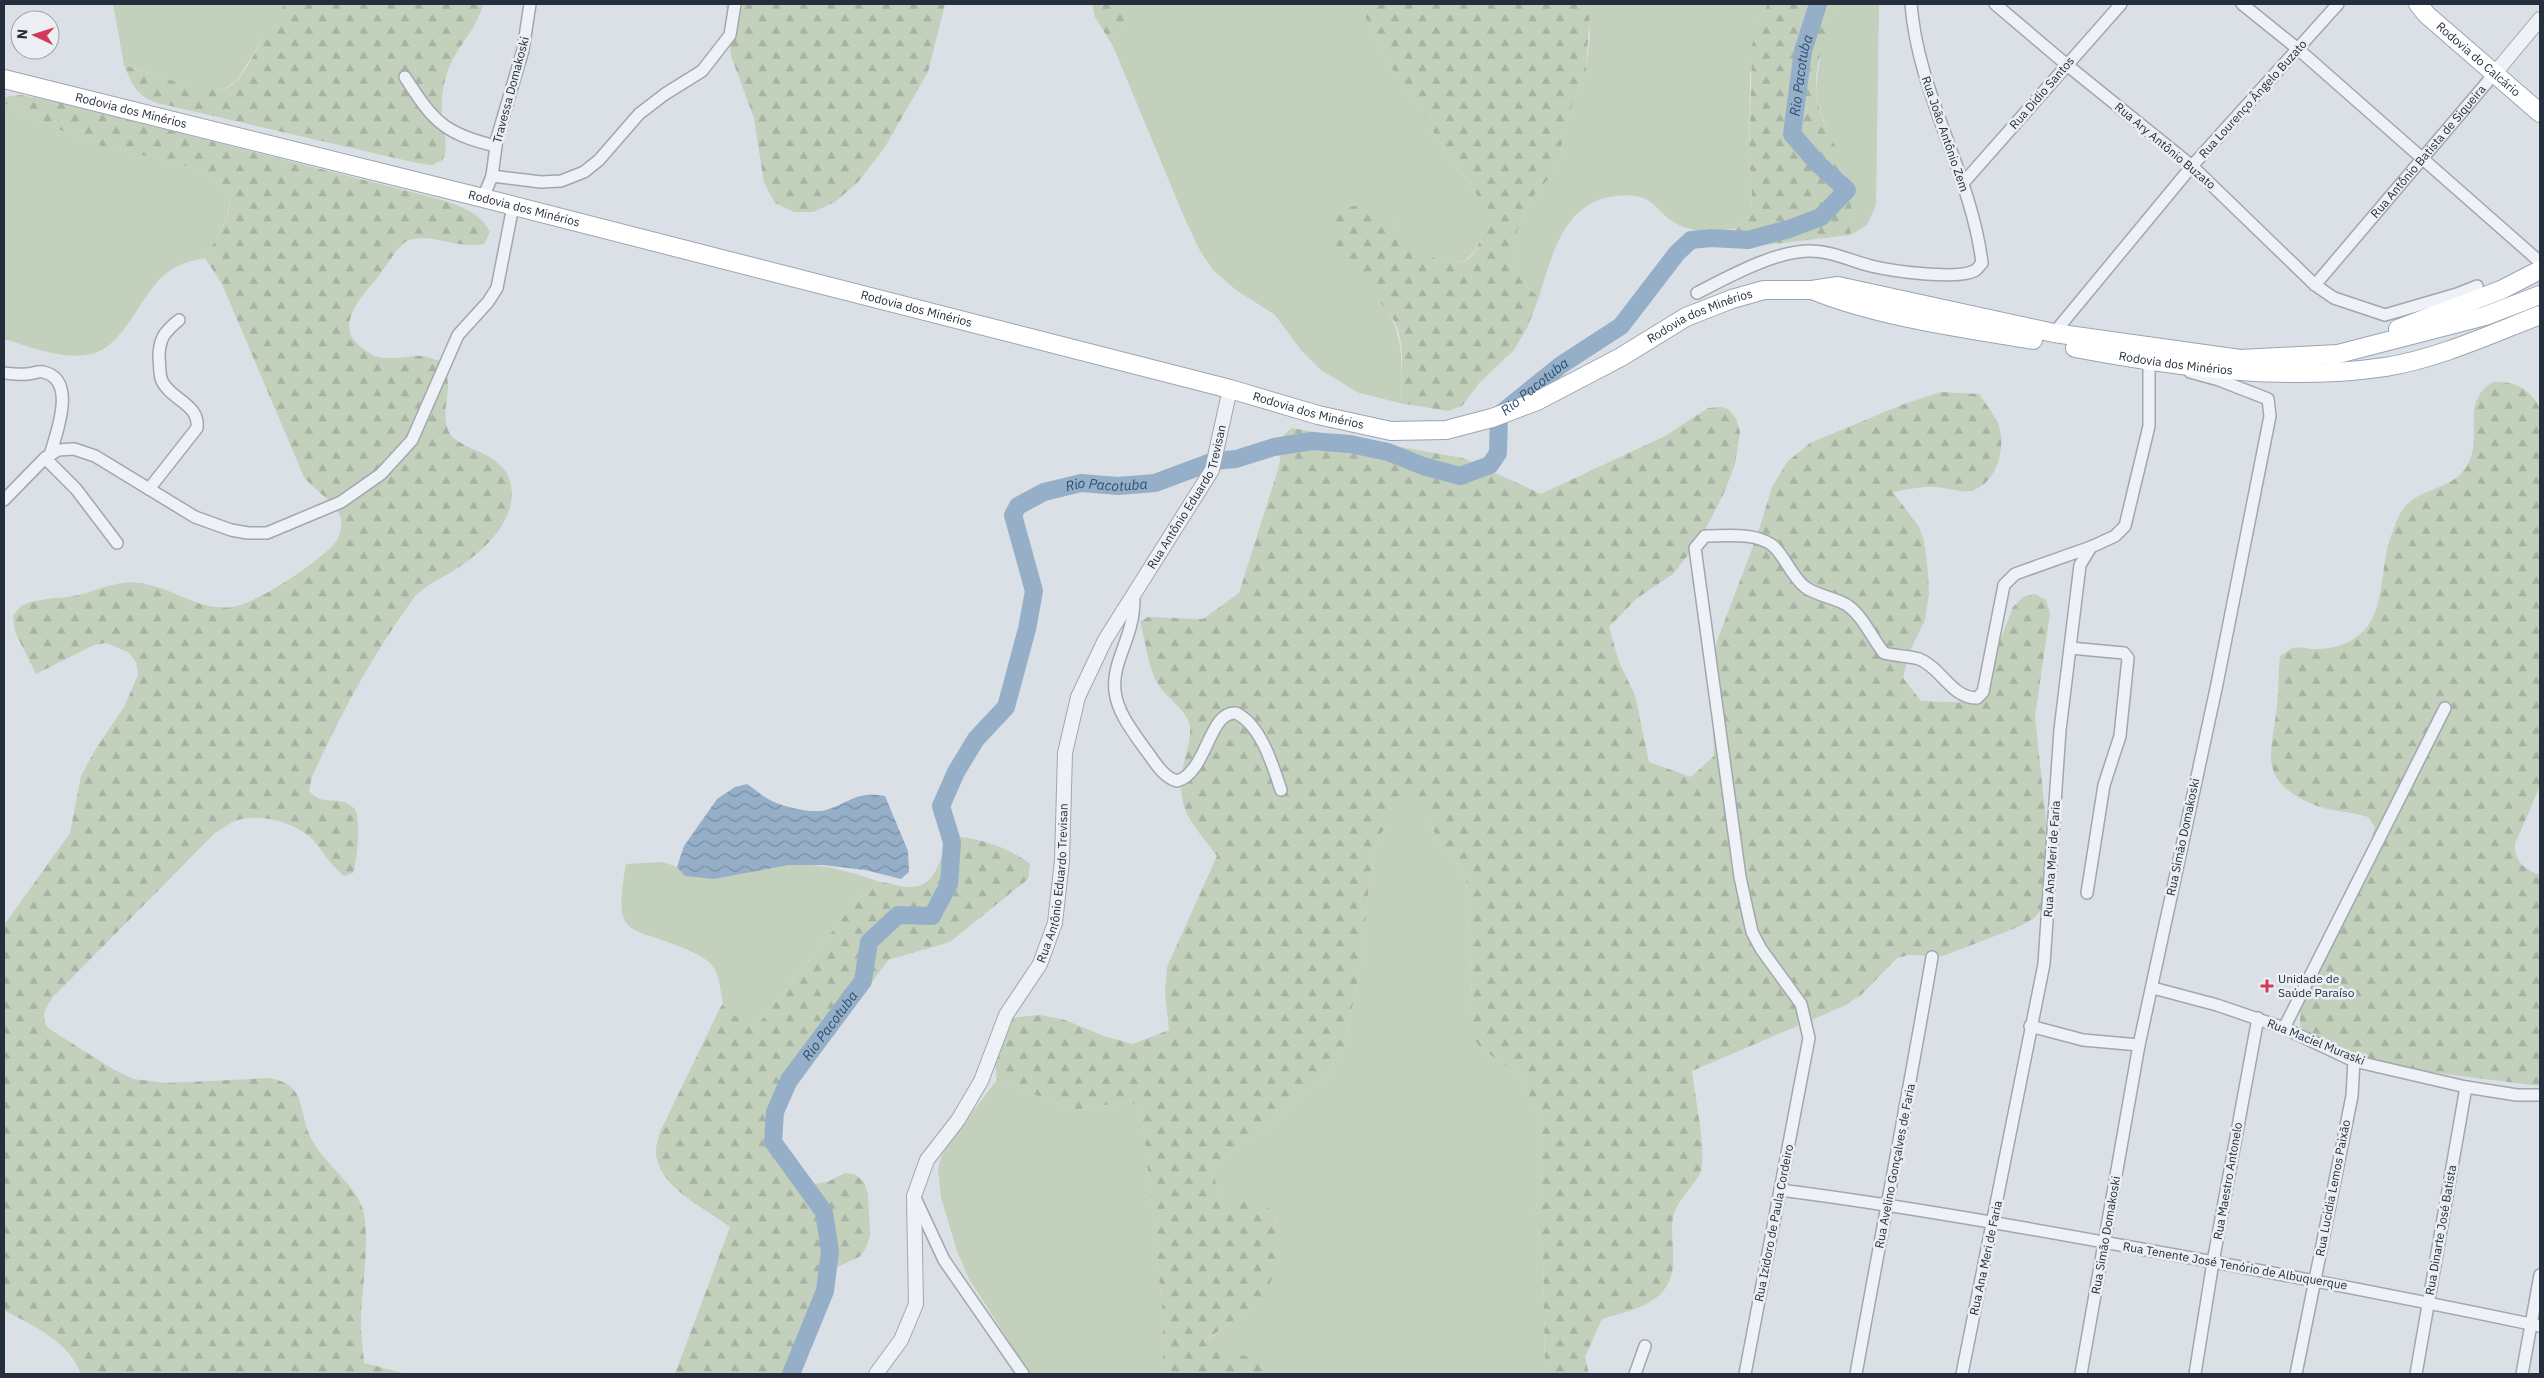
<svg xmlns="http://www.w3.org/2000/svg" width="2544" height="1378" viewBox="0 0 2544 1378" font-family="'IBM Plex Sans',sans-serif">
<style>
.green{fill:#c2d0bc}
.forest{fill:url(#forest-firs)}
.water{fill:url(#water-waves)}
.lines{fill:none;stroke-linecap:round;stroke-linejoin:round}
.river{stroke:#95afc8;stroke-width:18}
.minor-casing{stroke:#a1a7b0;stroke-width:14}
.tertiary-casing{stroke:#a1a7b0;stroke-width:16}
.primary-casing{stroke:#9aa5b2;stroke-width:20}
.minor{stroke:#eef1f5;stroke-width:11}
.tertiary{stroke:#eef1f5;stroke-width:14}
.primary{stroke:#fff;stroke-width:18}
.poi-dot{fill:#d13b57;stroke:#ebeff4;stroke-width:2}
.labels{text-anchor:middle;stroke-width:5;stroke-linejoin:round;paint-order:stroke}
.street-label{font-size:12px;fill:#252e3d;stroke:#ebeff4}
.poi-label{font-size:12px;fill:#252e3d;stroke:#ebeff4;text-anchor:start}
.water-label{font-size:14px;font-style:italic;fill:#2e4f71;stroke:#ebeff4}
</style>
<defs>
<pattern id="forest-firs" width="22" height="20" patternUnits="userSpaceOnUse" patternTransform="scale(1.25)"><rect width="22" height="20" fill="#c2d0bc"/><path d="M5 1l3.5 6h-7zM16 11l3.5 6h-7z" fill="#a7b3a2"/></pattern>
<pattern id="water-waves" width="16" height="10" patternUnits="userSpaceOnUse" patternTransform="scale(1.25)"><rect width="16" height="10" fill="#95afc8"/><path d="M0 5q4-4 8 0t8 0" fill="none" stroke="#798fa4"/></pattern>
</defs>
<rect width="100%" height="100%" fill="#dbe0e6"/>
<!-- green -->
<path class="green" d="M113,4H285L237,80C230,85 225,90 216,90C190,89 149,72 124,65Z
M1128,4H1361C1373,43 1397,76 1420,110C1430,126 1439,143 1450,159C1458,170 1469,180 1476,192C1486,212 1486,254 1460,262C1435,271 1409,236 1392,221L1379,299C1406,332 1402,362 1400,403L1359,393L1321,370L1301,350L1275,315L1236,290L1212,269L1198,247L1182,212L1113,46L1125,22Z
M1588,4H1768L1757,21L1750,76L1749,157L1752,191L1751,214L1735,229C1712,231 1689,234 1669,219C1660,212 1654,202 1643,198C1633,194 1619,195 1609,197C1563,206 1551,258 1539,297L1529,289L1515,269L1513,256L1515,237L1528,202L1553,174L1561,157L1563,129L1586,70L1590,36Z
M1835,4H1879L1876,205L1867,225L1850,235L1851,196L1819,107L1816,90L1821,49Z
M4,103C34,118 66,134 98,145C125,154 218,164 228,192C235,213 215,240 205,258C194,260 182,263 172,269C139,290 127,350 86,355C59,359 29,346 4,339Z
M1409,794L1433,828L1438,842L1455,860L1466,876L1472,996L1470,1017L1482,1049L1522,1078L1541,1124L1542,1167L1535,1216L1543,1254L1545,1374H1284L1205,1342L1252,1307L1278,1220L1267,1207L1218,1194L1213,1168L1244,1141L1259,1134L1287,1106L1322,1081L1333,1069L1343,1053L1363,954L1368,893L1377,839Z
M662,862C673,864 685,872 695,872C722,873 749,865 775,864C813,862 845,869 880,882L858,899L755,1028C747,1023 736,1019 729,1013C718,1005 724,979 711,964C705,958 696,954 688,950C629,924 612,942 626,864Z
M997,1080L1066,1107L1082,1110L1105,1105L1141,1102L1163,1316L1162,1352L1167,1374H1030L969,1279L957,1251L941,1197L938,1169L942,1155L950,1141Z"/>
<!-- forest -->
<path class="forest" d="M285,4H483C476,32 451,52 445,80C442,92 441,103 442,115C443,131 449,144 443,160L432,165L417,163L157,103C135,94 133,86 124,65C144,71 210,96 227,88C237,83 244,72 249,63C261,43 271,22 285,4Z
M726,4H945L928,72L885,147L858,182L835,202L813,212H794L775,203L764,183L754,118L731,56Z
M1092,4H1128L1125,22L1113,46L1095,17Z
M1361,4H1588L1590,11L1586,70L1563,129L1561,157L1553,174L1528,202L1515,237L1513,256L1515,269L1529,289L1539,297L1528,326L1514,350L1480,382L1462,406L1448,411L1400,403C1401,378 1406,349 1396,325C1384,296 1319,251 1334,217C1336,211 1342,209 1348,207C1396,195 1421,278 1464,261C1486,253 1484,210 1476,193C1470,180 1457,169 1449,157C1439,142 1430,127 1421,112C1398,77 1373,44 1361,4Z
M1768,4H1835C1828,32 1815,59 1816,89C1817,120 1839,146 1847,174C1853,194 1851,215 1850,235L1747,247L1739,240L1735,229L1751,214L1752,191L1749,157L1752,46L1757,21Z
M21,95L58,102L435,198C457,205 479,210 490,232L484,244C456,249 434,233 409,240C398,243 383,273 373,283C358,300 335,328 361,347C368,353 374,357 384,358C397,360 410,355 422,356C428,357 435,360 441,361C457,387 439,406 448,430C455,450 499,450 509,478C522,514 487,549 459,567C444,578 424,584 413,599C373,654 340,715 312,777L309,791C325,807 332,796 348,804C348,804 354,808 354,808C362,817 357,862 353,873L344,876C331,866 324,853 314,841C297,822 259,812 235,821C228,824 222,829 215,833L53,997C46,1007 40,1016 48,1028L111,1068L133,1079L166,1083L269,1078C305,1084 298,1105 309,1134C321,1162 351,1179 362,1207C371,1232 362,1289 361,1317C360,1332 363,1348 364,1363L407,1374H81C69,1341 33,1326 4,1310V925L70,833L81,776L95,750L124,707L138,675L136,662L128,652L106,643L94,645L36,674L15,632L13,616C16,612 19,607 23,605C41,597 61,599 79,595C94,591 108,585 123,583C130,581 142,583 149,585C178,591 201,611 232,607C256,604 319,562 334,544C340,538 342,527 341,519C337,503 314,490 304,477L222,284L205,258C215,240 236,213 228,192C217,164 125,154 98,145C66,134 34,118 4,103V97Z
M2493,382C2515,381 2529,388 2540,408V786L2515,844C2514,862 2525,869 2540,875V1086L2389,1067L2311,1041L2300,1026V1011L2369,849L2375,827L2368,817C2349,811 2330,812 2312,804C2256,779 2272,754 2277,706C2279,689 2278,673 2280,656C2284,654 2289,649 2293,648C2298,646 2307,649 2312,649C2333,650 2353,644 2367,627C2383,606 2381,576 2387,551C2389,540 2394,528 2398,518C2413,484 2451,495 2468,464C2483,436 2460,401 2493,382Z
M1941,392L1979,394C1986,404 1993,413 1998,423C2007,447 1997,485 1970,491C1960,493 1946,487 1935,487C1921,486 1906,490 1893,492L1919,527L1924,541L1928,572L1929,594L1925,620L1909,653L1903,678L1921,701L1976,703L2013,607L2023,597L2035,594L2046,600L2050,613L2035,717L2046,820L2053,851L2043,908L2033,919L2018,927L1943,956L1909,955L1897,958L1861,995L1844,1006L1692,1071C1694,1093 1708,1155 1700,1173C1694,1186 1681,1196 1675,1211C1670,1222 1673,1240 1673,1252C1677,1302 1639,1308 1602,1319L1585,1357L1589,1374H1545L1543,1254L1535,1216L1542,1167L1541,1124L1522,1078L1482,1049L1474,1039L1470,1017L1472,996L1466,876L1455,860L1438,842L1433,828L1409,795L1377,839L1368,893L1363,954L1343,1053L1333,1069L1322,1081L1287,1106L1259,1134L1244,1141L1213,1168L1218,1194C1233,1198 1252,1200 1266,1206C1291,1219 1276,1277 1264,1294C1254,1310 1220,1328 1205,1342L1277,1367L1284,1374H1167L1162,1352L1163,1316L1141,1103L1105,1105L1082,1110L1066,1107L997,1080L993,1044L1009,1018L1040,1015L1065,1020L1104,1036L1133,1044L1169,1030L1165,992L1167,967L1217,856C1194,824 1175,811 1183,768C1185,755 1191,741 1190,727C1188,711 1169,700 1160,687C1148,670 1146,642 1140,622L1148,617L1203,619L1239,593L1279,466L1284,435L1292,428L1463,458L1541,494L1665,436L1708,408L1721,407L1728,409L1736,418L1740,432L1735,464L1724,493L1700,540L1673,574L1636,599L1609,627L1619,662L1635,695L1649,762L1691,777L1714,756L1711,668L1717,641L1757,536L1772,487L1787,462L1810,443L1904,404Z
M961,837C984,840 1012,849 1030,864L1028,879L950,942L888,960L783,1105L782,1163L809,1185L827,1182L845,1173L855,1174L864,1182L868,1194L870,1236L865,1250L859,1257L837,1267L824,1280L792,1374H675L730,1227C705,1208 656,1186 656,1151C656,1145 659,1138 660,1132L720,1008L723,1004L728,1012L756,1027L858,899L880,882C889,883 898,886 907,887C946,889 933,845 961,837Z"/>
<!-- water -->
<path class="water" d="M747,784C755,789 763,797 772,801C783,807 814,814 826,810C851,803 854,791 885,796L908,851L909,872L901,879L865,870L823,865H788L714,879L685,876L677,867L684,846L717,799L735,787Z"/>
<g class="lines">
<!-- river -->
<path class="river" id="s1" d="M791,1374L825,1291L830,1251L824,1212L773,1142L775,1112L789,1080L863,981L869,942L898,915L932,916L949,884L952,842L941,806L956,772L976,739L1006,707L1027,629L1034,591L1013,515L1018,506L1044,492L1081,483L1118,486L1155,483L1214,461L1236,459L1274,447L1312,441L1350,444L1388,452L1423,466L1460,476L1490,465L1498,453L1499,415L1561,365L1621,326L1677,253L1691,240L1711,238L1748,240L1789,229L1821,217L1847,190L1818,164L1792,134L1803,51L1818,4"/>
<!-- minor casing -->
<g class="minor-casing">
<g id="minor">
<path d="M1995,4L2067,65L2192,166L2315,285L2334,298L2385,315L2457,294L2477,286"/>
<path d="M2242,4L2298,49L2540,262"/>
<path d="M405,77C433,121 444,134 496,146"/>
<path d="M492,176L497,138L523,50L530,4"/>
<path d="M1964,182L2121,4"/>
<path d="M483,198L492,176L541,182L561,181L584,172L599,160L639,114L665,94L702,71L730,35L735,4"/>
<path id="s2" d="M2315,285L2495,73"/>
<path d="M1697,293C1728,277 1773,252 1808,251C1829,250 1851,261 1871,266C1892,271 1955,280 1974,271C1977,270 1979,266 1982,263C1971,173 1918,95 1911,4"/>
<path d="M2054,333L2192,166L2338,4"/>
<path d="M4,373C12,374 19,375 27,374C32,374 38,371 43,372C78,379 56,434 50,455"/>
<path d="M45,458L76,489L117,543"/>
<path d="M149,489L197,428C200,404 171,400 162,381C159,374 160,366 159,358C159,339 164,332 179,320"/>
<path d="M4,500L45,458L58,450L74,449L95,456L195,517L231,530L248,533H267L341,502L381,474L412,440L458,335L488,302L497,288L513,206"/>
<path d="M1134,594C1134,604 1134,614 1131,624C1126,646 1112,668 1115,691C1117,712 1133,732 1145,749C1154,760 1162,777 1177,781C1207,773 1209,710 1236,713C1261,725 1273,766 1281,790"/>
<path d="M2070,648L2124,653L2128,658L2120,736L2104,785L2087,893"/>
<path d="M2153,988L2217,1005L2284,1028L2354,1061L2466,1087L2517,1095H2540"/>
<path d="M2030,1026L2083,1040L2139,1045"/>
<path d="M2284,1028L2445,708"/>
<path d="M1780,1190C1899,1205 2017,1226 2136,1248C2271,1272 2406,1298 2540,1326"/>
<path d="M916,1200L944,1260L1023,1374"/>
<path d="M1635,1374L1645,1346"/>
<path d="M1745,1374L1809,1038L1801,1004L1761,949L1752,932L1740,877L1695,548L1705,536C1725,536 1754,532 1772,545C1784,554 1791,576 1805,587C1817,596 1834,597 1847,605C1864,617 1871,637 1884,653C1894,656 1911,656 1919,659C1941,667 1951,698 1977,698L1983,692L2004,585L2015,574L2091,547"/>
<path d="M1856,1374C1881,1235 1908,1097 1932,957"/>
<path d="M1962,1374L2044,964L2060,730L2080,565L2091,547L2115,536L2125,526L2149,426V361"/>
<path d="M2081,1374L2139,1045L2217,684L2270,416L2268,399L2219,380L2190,372"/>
<path d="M2195,1374L2213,1262L2258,1018"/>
<path d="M2296,1374L2352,1096L2354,1061"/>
<path d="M2416,1374L2466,1087"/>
<path d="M2522,1374L2540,1275"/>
</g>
</g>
<!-- tertiary casing -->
<g class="tertiary-casing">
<g id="tertiary">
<path d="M2495,73L2540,19"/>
<path id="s3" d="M876,1374L901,1340L916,1304L914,1196L927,1160L958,1120L981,1081L1006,1015L1040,964L1055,923L1062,861L1065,753L1078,697L1105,640L1212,470L1230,389"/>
</g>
</g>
<!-- primary casing -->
<g class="primary-casing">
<g id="primary">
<path id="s4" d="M2418,4L2427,15L2540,113"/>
<path id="s5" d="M4,79L483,198L1230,389L1318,415L1391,431L1446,430L1492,418L1537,401L1621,357L1686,317L1732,299L1764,290H1812L1838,286L2054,333L2240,359L2338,354L2485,316L2540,295"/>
<path d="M1812,290C1878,317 1962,328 2033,340"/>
<path d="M2398,329L2501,290L2540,270"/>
<path id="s6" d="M2075,348C2176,367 2283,382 2385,367C2437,359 2491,334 2540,315"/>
</g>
</g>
<!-- minor -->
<use href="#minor" class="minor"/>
<!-- tertiary -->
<use href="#tertiary" class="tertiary"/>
<!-- primary -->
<use href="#primary" class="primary"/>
</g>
<!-- markers -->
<path class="poi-dot" d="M2264.5 978.5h5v5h5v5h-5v5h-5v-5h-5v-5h5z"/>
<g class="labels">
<!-- street labels -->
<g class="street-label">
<text dy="4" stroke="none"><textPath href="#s4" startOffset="82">Rodovia do Calcário</textPath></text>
<text transform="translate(511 90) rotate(-75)" y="4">Travessa Domakoski</text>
<text transform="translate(2042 93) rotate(-49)" y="4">Rua Didio Santos</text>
<text transform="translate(2253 99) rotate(-48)" y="4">Rua Lourenço Ângelo Buzato</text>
<text dy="4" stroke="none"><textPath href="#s5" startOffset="131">Rodovia dos Minérios</textPath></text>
<text transform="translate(1945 134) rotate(71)" y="4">Rua João Antônio Zem</text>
<text transform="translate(2165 146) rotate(40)" y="4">Rua Ary Antônio Buzato</text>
<text dy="4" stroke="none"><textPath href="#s2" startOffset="175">Rua Antônio Batista de Siqueira</textPath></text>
<text dy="4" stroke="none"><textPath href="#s5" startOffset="536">Rodovia dos Minérios</textPath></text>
<text dy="4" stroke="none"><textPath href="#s5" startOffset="941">Rodovia dos Minérios</textPath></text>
<text dy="4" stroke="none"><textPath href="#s5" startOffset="1766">Rodovia dos Minérios</textPath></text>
<text dy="4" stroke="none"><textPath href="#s6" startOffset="102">Rodovia dos Minérios</textPath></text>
<text dy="4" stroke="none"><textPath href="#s5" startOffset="1346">Rodovia dos Minérios</textPath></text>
<text dy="4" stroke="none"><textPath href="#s3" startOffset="956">Rua Antônio Eduardo Trevisan</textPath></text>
<text transform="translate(2183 837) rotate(-78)" y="4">Rua Simão Domakoski</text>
<text transform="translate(2052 859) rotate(-86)" y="4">Rua Ana Meri de Faria</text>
<text dy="4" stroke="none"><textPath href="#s3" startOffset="538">Rua Antônio Eduardo Trevisan</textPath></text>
<text transform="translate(2316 1042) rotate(22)" y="4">Rua Maciel Muraski</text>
<text transform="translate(1895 1166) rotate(-79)" y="4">Rua Avelino Gonçalves de Faria</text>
<text transform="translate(2228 1181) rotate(-80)" y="4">Rua Maestro Antonelo</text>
<text transform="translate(2333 1188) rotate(-79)" y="4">Rua Lucidia Lemos Paixão</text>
<text transform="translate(1774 1223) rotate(-79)" y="4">Rua Izidoro de Paula Cordeiro</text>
<text transform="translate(2441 1230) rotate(-80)" y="4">Rua Dinarte José Batista</text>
<text transform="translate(2106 1235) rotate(-80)" y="4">Rua Simão Domakoski</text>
<text transform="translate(1986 1258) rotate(-78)" y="4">Rua Ana Meri de Faria</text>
<text transform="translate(2235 1266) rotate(10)" y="4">Rua Tenente José Tenório de Albuquerque</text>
</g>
<!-- poi labels -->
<g class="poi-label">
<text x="2278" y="983">Unidade de<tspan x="2278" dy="14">Saúde Paraíso</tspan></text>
</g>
<!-- water labels -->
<g class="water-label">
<text dy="5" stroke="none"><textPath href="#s1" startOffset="2116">Rio Pacotuba</textPath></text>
<text dy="5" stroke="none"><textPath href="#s1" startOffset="1590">Rio Pacotuba</textPath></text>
<text dy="5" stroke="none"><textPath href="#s1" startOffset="1095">Rio Pacotuba</textPath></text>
<text dy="5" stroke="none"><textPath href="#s1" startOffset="389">Rio Pacotuba</textPath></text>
</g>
</g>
<!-- border -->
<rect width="2544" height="1378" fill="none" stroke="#252e3d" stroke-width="10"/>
<!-- north arrow -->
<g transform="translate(35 35) rotate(274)"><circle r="24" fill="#ebeff4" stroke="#9ca2ab"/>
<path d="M0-4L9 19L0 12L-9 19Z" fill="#d13b57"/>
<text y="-8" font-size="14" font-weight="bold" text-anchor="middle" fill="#252e3d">N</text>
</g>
</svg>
